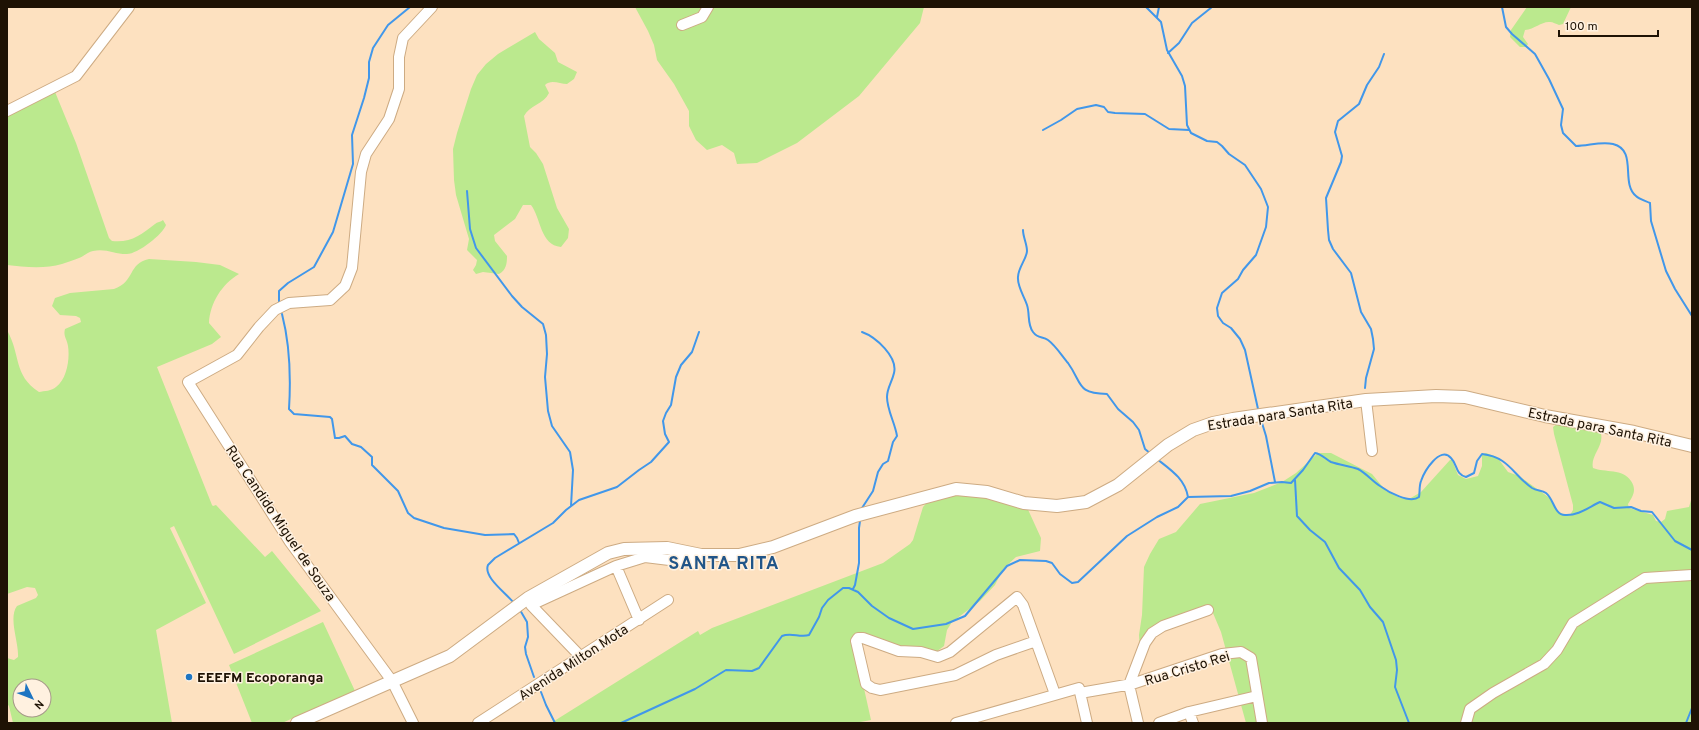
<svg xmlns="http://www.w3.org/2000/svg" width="1699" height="730" viewBox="0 0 1699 730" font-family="Overpass,sans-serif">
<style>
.green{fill:#bbe98e;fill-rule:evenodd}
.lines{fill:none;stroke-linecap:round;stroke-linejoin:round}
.stream{stroke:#4197ea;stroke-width:2}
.minor-casing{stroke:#cdab83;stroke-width:12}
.major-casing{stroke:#cdab83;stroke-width:14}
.minor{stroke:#fff;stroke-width:10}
.major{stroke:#fff;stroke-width:12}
.poi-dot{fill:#1e75c2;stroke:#fff1e0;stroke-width:1.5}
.labels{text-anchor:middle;stroke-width:3;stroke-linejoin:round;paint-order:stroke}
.street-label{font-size:14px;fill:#1e1204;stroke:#fff1e0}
.poi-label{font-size:14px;font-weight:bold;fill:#1e1204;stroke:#fff1e0;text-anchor:start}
.district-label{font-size:18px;font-weight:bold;letter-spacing:1px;fill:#215588;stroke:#fff1e0}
</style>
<rect width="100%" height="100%" fill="#fde1c0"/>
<!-- green -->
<path class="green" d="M635,7H924L920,23L859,96L797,143L757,163L737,164L734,153L722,145L707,150L696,140L689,126V111L674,84L657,60L654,45L648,31Z
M1527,7H1571L1563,24L1559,25C1556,24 1553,22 1550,22C1542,21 1535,29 1525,30L1523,37L1528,44L1526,47H1520L1510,37L1511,30Z
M535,32L539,39L555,53L558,62L577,72L574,79L567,84C560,84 551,79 545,85L549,93C544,104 530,105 524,116L530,147L536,153L543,164L557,208L569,229L568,238L561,247C540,245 541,218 531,205H523L515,219L494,235L495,241L507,256C507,264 506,270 499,274L483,272L476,274L473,270L476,265L477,260L467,250L469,239L456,195L454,180L453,149L457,133L471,89L477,75L486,64L498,54Z
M53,87L76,143L109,238L112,241C131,243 141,235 155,224C157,222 161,222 163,220L166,225C163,234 137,255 126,254C115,254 105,248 93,251C88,252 84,256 79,258C74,260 68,262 62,264C45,269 24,267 7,265V113Z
M149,259L196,262L220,265L239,274C222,284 210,303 209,323L221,337L212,344L157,367L212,505L213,506L216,505L265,557L272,551L321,611L234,654L174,526L170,528L206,603L156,630L172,723H13L9,706L7,704V658L14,660L18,657C19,642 8,618 17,606L36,598L38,595L35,588L27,587L7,594V330C21,355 13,375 39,392C44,391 52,391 56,387C67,379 70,359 68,346C67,339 63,336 65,329L81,322L80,318L76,316L60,315L52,306L55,298L70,293L114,289C135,282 128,263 149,259ZM20,686H44V710H20Z
M1557,424L1594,431L1601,434C1604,446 1590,456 1593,468C1605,473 1623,468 1631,481C1637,490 1633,496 1628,504L1629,508L1653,515L1656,521L1661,522L1665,519L1667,511L1689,507L1692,497V723H1246L1221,632L1210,606L1158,633L1140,651L1139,635L1142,615L1144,567L1150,554L1159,539L1176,532L1200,504L1254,493L1282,482L1296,473L1318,453H1331L1372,474L1386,491L1400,498L1409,499L1421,492L1450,460H1452L1458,475L1466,479L1478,476L1482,466V454L1486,453L1497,457L1508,472L1519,476L1551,499L1557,511L1566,516L1570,515L1573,510V505L1554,434L1553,427Z
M956,492L1025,503L1041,538L1040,551L1016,557L1003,569L995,585L980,601L952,622L947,630L944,646L936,652L925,653L859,636L861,675L871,720L855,723H551L698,631L700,635L712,628L883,563L910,544L913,540L923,507L931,498Z
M323,622L355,691L282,723H252L229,665Z"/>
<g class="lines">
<!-- stream -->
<path class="stream" d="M1146,7L1161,22L1167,50L1182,76L1185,86L1187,125L1191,133L1207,141L1217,142L1222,146L1229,154L1245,165L1261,189L1268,207L1266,227L1256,255L1243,270L1238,279L1222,293L1217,308L1218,316L1223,323L1231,328L1240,339L1245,350L1258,409
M1502,7L1506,27L1512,34L1535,54L1549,79L1563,109L1561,125L1563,133L1576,146C1588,146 1601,141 1613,144C1638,150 1620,183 1636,196C1639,199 1646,201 1650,203L1651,221L1666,271L1675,289L1692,316
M1157,17L1159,7
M1168,53L1179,43L1192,23L1212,7
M1043,130L1061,120L1077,109L1096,105L1104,107L1108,112L1115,113L1145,114L1169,129L1189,130
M467,191L470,229L476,248L512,296L522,307L543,324L546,335L547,354L545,377L548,411L552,426L570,452L573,470L571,506
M1023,230C1023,237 1027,244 1027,251C1027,258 1018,268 1018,277C1017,286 1024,296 1027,305C1030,314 1027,324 1033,332C1038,339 1043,336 1048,340C1056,346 1062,356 1068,363C1083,384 1076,393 1107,394L1118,409L1133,422L1139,430L1145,449L1151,454
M279,302V291L288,283L314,267L333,232L353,164L352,135L364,98L369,78V62L373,48L388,25L410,7
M282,314C290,345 291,377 289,409L294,414L330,417L332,419L335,438H339L345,436L352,444L361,447L372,457V465L398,491L408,513L414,518L444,528L485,535L514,534L517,538L519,543
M862,332C876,337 898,357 894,373C892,382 887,388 887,397C887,410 895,423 897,436L893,442L888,461L883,464L878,472L873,491L862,508
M1365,388L1366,378L1374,349L1373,339L1371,329L1361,312L1351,273L1333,249L1329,240L1328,230L1326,198L1341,162L1342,156L1335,132L1338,121L1359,104L1367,85L1379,67L1384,54
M1262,423L1266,436L1275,482
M1157,459C1171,470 1185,479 1188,497
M1295,480L1297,516L1310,530L1325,542L1339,568L1360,590L1370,607L1383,622L1396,660L1397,670L1395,687L1409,723
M853,589L855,585L859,563V528L860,521
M513,602C506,593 483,577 488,565C490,563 493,560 495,558L553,523L566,510L579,500L617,487L639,470L651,462L669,442L665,434L663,421L666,413L671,405L676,377L681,365L692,352L699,332
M520,610L527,622L528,637L525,647L526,654L534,677
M541,692L546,705L555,723
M621,723L695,689L726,670L752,671L759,668L782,636C791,632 800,638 809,635L819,617L822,608L828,600L843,588H849L858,592L872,606L889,618L913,629L946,624L965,616L1007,566L1020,560L1046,561L1052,563L1060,574L1072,583L1078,582L1127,536L1157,517L1178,507L1188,497L1231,496L1250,491L1269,483L1282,482L1291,483L1303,470L1315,453C1322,454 1325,459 1331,462C1340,465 1349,466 1358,469C1366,473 1372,481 1380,486C1388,492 1410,504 1419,497C1420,492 1419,486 1421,481C1424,472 1440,445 1451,458C1458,465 1455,474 1466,477L1474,473L1477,461L1482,454C1509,457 1513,475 1532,488C1537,491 1542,490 1546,493C1554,499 1554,515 1565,515C1578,516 1589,507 1600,502L1614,508L1631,507L1641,511L1652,512L1675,541L1692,550
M1686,723L1692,708"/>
<!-- minor casing -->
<g class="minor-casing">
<path id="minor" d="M682,25L702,17L708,7
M7,111L76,76L129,7
M1366,400L1372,451
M616,566L639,620
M528,598L531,605L616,566L645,557L694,563L701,555
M531,605L581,657
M1036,641L996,655L955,675L880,690L872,688L866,684L856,641L858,638H863L899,651L921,652L938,657L950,652L1017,597L1023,605L1055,694
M1080,693L1132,684L1222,654L1241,652L1251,658L1262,723
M1189,712L1193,723
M413,723L392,681L290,542L188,382L237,355L259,327L275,310L289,303L330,300L345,286L352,268L361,172L366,154L389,119L399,89V57L403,38L432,7
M478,723L668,600
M956,723L1079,688L1087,723
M1138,723L1129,685L1145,643L1152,633L1163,626L1208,610
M1159,723L1189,712L1257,696
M1466,723L1470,709L1493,693L1544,664L1557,650L1573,623L1645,578L1692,575"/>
</g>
<!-- major casing -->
<g class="major-casing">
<path id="major" d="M297,723L450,656L528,598L608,553L624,549L667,548L701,555H739L773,547L855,516L956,489L987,492L1024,503L1057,506L1086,502L1118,485L1168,445L1193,430L1213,423L1233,419L1366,400L1436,396L1465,397L1545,416L1634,432L1692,446"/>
</g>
<!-- minor -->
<use href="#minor" class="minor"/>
<!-- major -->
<use href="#major" class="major"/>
</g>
<!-- markers -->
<circle class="poi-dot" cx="189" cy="677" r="4"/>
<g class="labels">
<!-- street labels -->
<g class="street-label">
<text transform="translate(1280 414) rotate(-9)" y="5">Estrada para Santa Rita</text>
<text transform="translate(1600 427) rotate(12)" y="5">Estrada para Santa Rita</text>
<text transform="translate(281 523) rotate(56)" y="5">Rua Candido Miguel de Souza</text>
<text transform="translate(573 662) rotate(-33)" y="5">Avenida Milton Mota</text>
<text transform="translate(1187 668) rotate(-17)" y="5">Rua Cristo Rei</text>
</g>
<!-- poi labels -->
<g class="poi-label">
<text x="197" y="682">EEEFM Ecoporanga</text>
</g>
<!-- district labels -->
<g class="district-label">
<text x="724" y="569">SANTA RITA</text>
</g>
</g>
<!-- border -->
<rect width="1699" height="730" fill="none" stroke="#1e1204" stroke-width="16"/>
<!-- north arrow -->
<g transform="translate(32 698) rotate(133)"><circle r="19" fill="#fff1e0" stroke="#a59888"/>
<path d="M0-3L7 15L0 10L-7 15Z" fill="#1e75c2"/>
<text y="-6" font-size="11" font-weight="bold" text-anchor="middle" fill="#1e1204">N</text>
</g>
<!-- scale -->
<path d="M1559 30v6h99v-6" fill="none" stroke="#1e1204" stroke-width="2"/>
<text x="1565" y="30" font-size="12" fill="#1e1204" stroke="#fff1e0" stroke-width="3" paint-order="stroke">100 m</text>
</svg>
